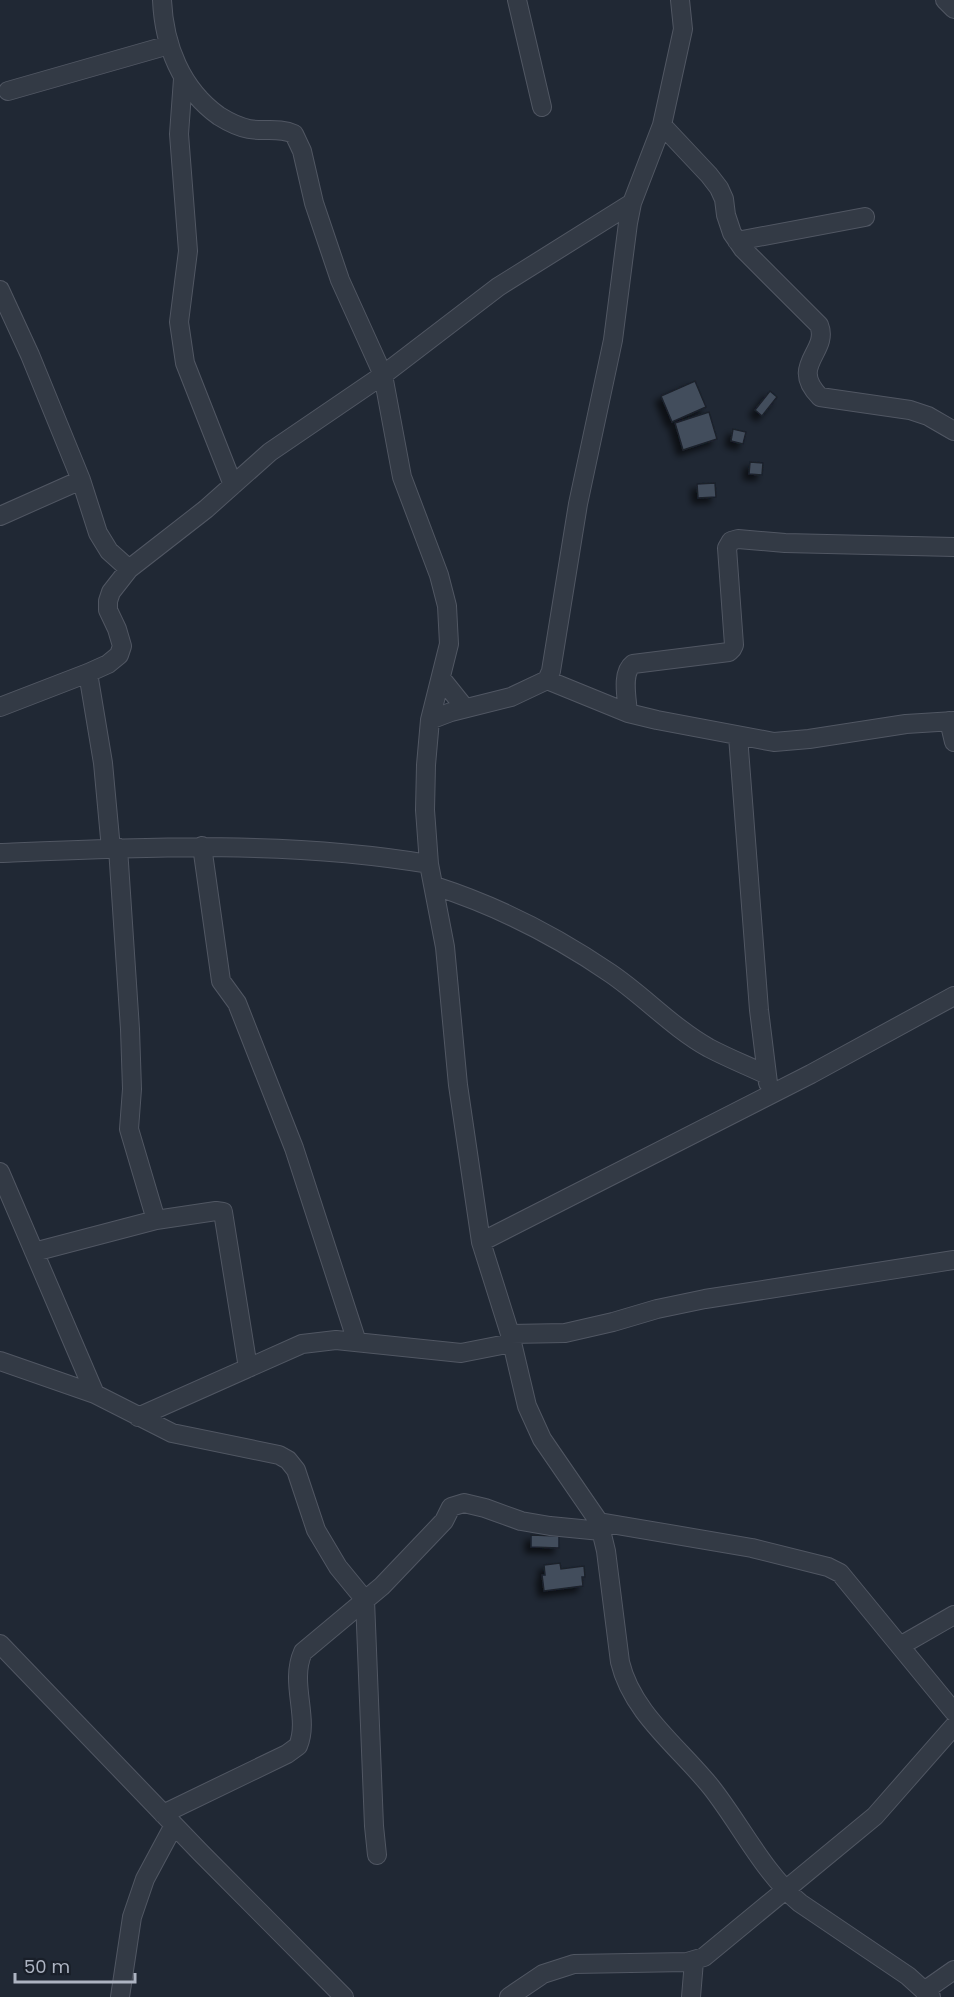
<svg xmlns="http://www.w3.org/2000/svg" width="954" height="1997" viewBox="0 0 954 1997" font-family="Poppins,sans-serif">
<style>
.building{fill:#434d5c;stroke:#1b212c;stroke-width:1.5;filter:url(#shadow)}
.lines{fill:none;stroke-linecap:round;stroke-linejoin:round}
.street-casing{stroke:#515763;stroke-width:20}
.street{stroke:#333a45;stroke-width:18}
</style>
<defs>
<filter id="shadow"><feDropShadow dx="-5.5" dy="5.5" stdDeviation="3" flood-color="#0009"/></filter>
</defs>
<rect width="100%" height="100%" fill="#202834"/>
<!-- building -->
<path class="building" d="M695,381L706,407L672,422L661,396Z
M770,391L777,397L762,416L755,410Z
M709,412L717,439L683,450L675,423Z
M733,429L746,432L743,444L731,441Z
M750,462L763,463L762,475L749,474Z
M715,483L716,497L698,498L697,484Z
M531,1535L559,1536V1548L531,1547Z
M560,1563L561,1569L584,1566L585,1577H582L583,1586L544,1591L542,1575H545L544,1565Z"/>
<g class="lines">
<!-- street casing -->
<g class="street-casing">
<path id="street" d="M162,0C164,45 181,89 219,116C227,121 239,127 249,129C264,132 279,127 294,134L302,151L314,203L340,280L383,375L402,477L439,575L447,606L449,644L430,720L426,765L425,810L429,864L445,947L458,1085L481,1242L510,1334L527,1406L542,1439L599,1522L606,1551L620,1662C632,1713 679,1747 711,1787C741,1825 763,1872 800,1903L908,1976L931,1997
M517,0L542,107
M945,0L954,9
M183,79L179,134L188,251L179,322L185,363L233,485
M8,91L169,45
M662,125L709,175L719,188L724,199L726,215L732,233L743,249L819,325C830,352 788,365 820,397L910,410L928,416L954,431
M737,241L865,217
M0,290L30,355L81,480L98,533L109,551L129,569
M0,516L81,480
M88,673L103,763L111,849
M441,678L465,708
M547,680L628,713L657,720L774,742L809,739L906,724L954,721
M0,707L88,673L108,664L119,655L122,646L117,629L108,610V601L111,592L129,569L206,509L270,452L383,375L498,287L632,203
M628,713C627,698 621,673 633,664L729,652L732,649L734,645L727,548L731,541L738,539L785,543L954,547
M430,720L451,712L511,697L547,680L551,671L578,504L613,340L628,223L632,203L662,125L683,29L680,0
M949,721L954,742
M738,736L759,1010L768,1083
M202,846L221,981L237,1003L294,1148L357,1342
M118,848L130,1029L132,1089L129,1129L156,1220
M0,853C143,847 287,840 429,864
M435,886C497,906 556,936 610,973C644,996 673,1028 709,1048C728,1058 748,1066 767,1075
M0,1172L95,1394
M481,1242L811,1074L954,996
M34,1252L156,1220L216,1211L223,1212L248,1368
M510,1334L565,1333L613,1322L657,1309L705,1299L954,1260
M0,1361L95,1394L172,1433L279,1455L288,1460L296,1470L316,1530L338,1567L365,1600L374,1826L377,1855
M138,1417L302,1344L336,1340L461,1353L512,1343
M599,1522L752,1548L828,1567L840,1573L954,1712
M0,1644L201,1853L344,1997
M900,1646L954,1615
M163,1814L287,1754L298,1746C310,1718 289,1683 303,1652L382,1586L444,1521L451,1507L464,1503L485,1508L521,1521L550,1526L601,1531
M924,1991L954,1970
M120,1997L132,1917L145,1879L174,1825
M509,1997L543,1974L574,1964L687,1962L704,1957L875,1816L954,1726
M691,1997L694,1961"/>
</g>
<!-- street -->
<use href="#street" class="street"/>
</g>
<!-- scale -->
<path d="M15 1973v9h120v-9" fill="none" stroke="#adb4c2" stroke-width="3"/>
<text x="24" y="1973" font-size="18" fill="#adb4c2" stroke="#191f29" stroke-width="4.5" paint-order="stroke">50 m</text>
</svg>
